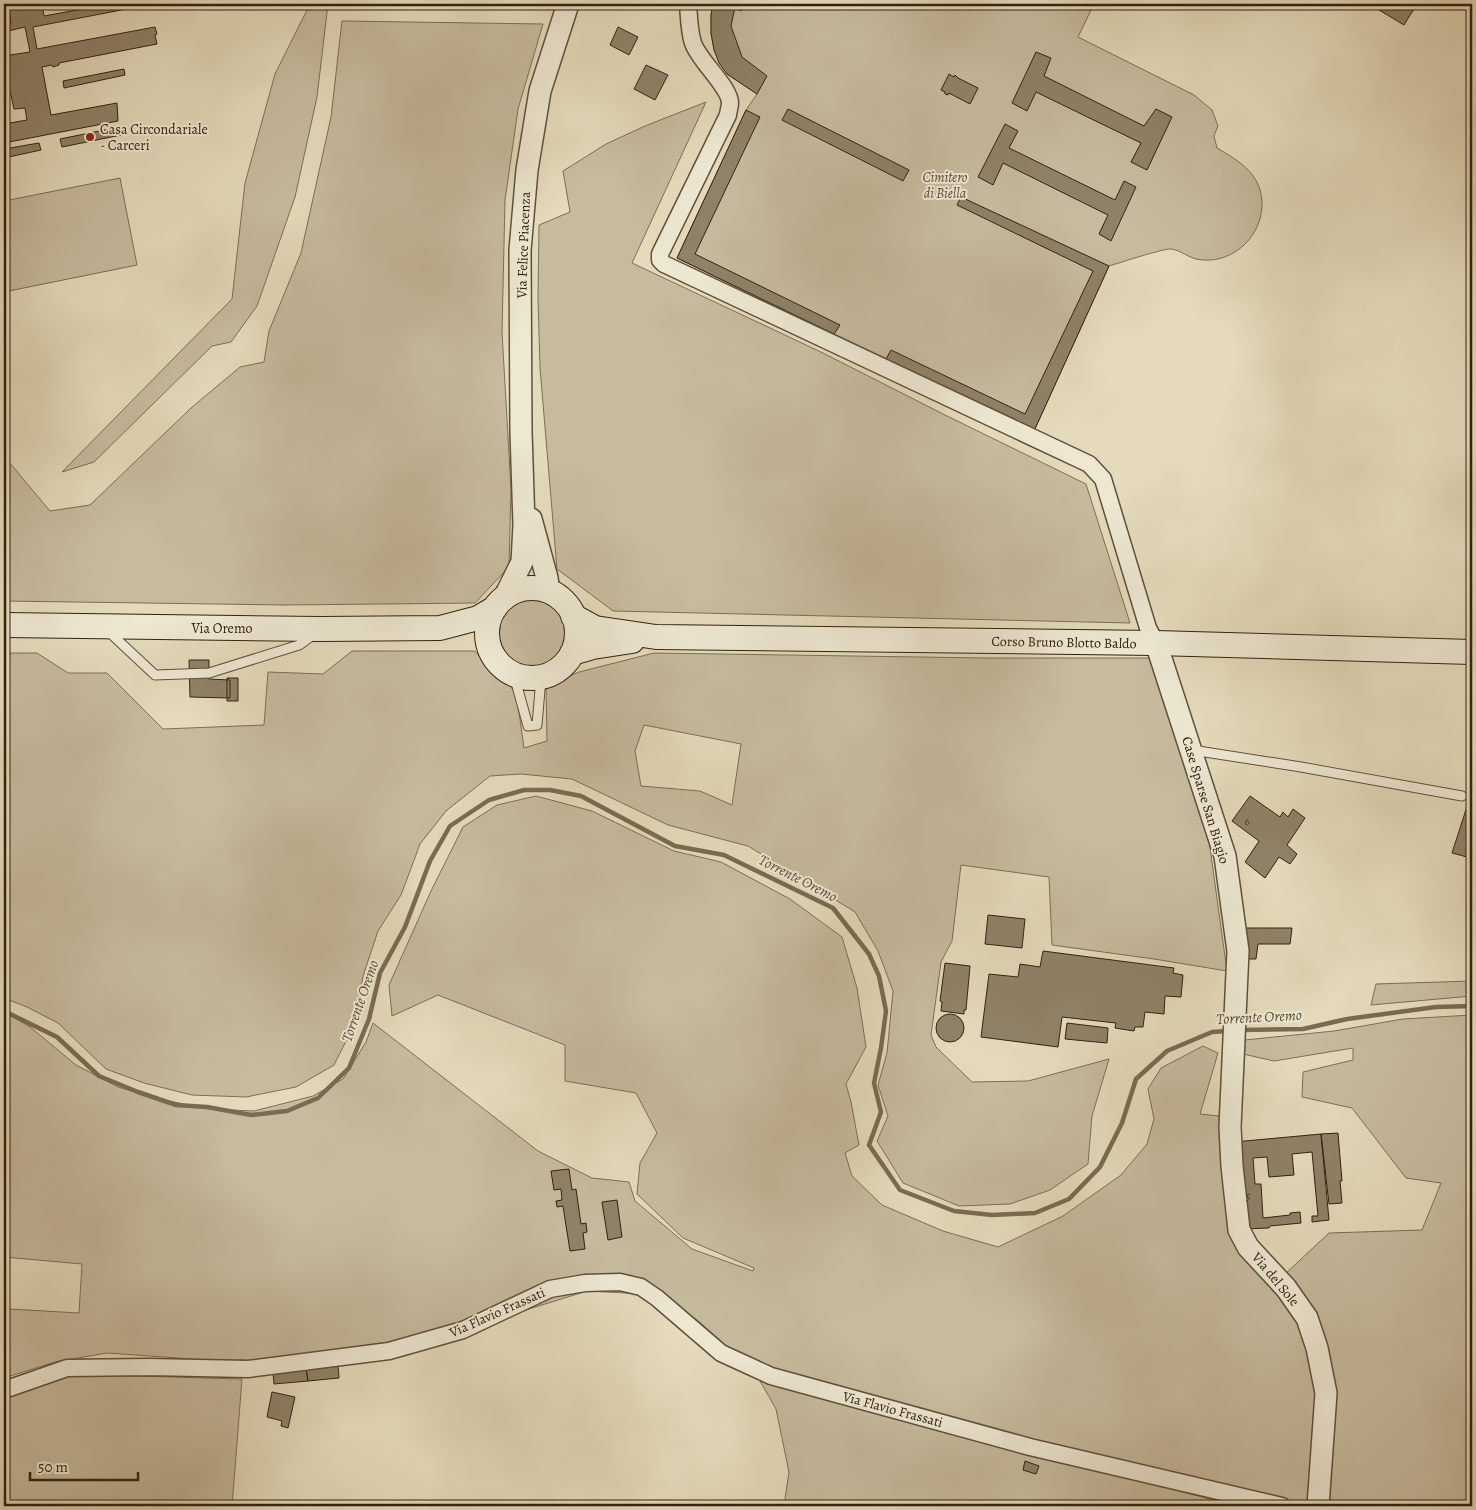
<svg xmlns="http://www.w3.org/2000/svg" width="1476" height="1510" viewBox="0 0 1476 1510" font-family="Alegreya,serif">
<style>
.green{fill:#c7bb9f;stroke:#7c6e58;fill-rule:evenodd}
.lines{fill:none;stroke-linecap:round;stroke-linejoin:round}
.stream{stroke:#796b54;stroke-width:4.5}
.building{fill:#8f8269;stroke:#322110}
.service-casing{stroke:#5f503b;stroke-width:11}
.minor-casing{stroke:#5f503b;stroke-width:19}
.tertiary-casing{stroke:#5f503b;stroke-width:24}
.secondary-casing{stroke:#322110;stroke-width:26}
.service{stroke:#eee8d3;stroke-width:9}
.minor{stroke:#eee8d3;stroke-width:16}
.tertiary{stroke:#eee8d3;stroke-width:21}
.secondary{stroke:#eee8d3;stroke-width:24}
.poi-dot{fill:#8f2418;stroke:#eee8d3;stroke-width:2}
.labels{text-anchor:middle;stroke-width:4;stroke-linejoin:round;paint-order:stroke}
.number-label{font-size:11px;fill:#493926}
.poi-label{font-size:14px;fill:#322110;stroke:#eee8d3;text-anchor:start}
.park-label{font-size:14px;font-style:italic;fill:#574834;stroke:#eee8d3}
.street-label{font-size:14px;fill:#322110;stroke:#eee8d3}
.water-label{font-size:15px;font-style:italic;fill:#5b4c38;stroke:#eee8d3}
</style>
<rect width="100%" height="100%" fill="#e5dbbc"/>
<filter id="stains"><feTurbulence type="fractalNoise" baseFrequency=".004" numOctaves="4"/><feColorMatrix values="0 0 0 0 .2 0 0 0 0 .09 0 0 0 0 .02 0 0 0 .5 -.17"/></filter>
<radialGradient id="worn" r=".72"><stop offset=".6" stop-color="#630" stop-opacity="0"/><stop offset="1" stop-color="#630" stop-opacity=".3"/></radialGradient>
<!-- green -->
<path class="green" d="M310,4H328L317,97L295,197L257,306L231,342L212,346L94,462L62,472L232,299L245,183L275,74Z
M713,4H1094L1078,37L1194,95L1212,110L1218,126L1214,136L1217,148C1241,162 1263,175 1262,207C1260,240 1229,266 1196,259C1188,257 1180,250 1171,249C1165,248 1119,263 1109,266L1034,431L677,258L746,110L757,94L727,74L714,50L711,33V15Z
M342,21L543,24L518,109L505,200L502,332L511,489L509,567L475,603L284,605L4,601V456L50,511L90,505L191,408L240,367L264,362L269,331L301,253L331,117Z
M706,102L632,263L823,353L945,415L1086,484L1130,623L613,611L557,569L540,368L538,299L539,225L570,212L563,171L606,144L645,126Z
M120,178L137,265L4,292V201Z
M495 633a36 36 0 1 1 72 0a36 36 0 1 1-72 0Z
M352,651H475L487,665L509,683L517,698L524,748L547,741L546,686L579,672L654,653L985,658H1152L1207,826L1227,971L1154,959L1052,945L1049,877L961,865L952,941L941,962L931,1035L936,1047L972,1082L1028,1081L1109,1059L1092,1116L1088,1164L1050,1190L1010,1204L959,1206L903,1183L877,1141L888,1116L878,1085L887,1053L893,991L878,951L855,912L748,846L668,825L572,779L521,774L490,776L446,811L420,844L401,895L378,931L363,976L357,1019L334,1065L296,1087L246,1097L192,1095L144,1083L106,1069L58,1023L27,1007L4,998V653H37L68,673H107L163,729L264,725L268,672L323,674ZM644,725L741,744L732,805L700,791L641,786L635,751Z
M536,796L592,811L674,851L721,862L790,899L842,937L857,988L866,1047L846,1084L851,1102L859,1145L845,1153L852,1176L882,1205L943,1231L998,1247L1063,1216L1121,1175L1147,1144L1154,1119L1148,1089L1161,1068L1203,1046L1218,1053L1200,1114L1219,1116L1233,1230L1284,1275L1329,1233L1422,1230L1441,1183L1406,1178L1352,1108L1302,1097L1303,1072L1353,1060V1048L1274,1061L1243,1054L1245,1040L1334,1031L1403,1019L1472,1015V1506H1248L761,1376L721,1346L722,1342L696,1319L645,1294L587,1291L381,1355L244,1366V1360L221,1361L107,1353L55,1362L4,1378L9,1309L79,1313L82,1264L4,1257V1011L30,1027L76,1065L118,1087L159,1099L209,1109L254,1111L313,1096L343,1079L366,1042L373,1023L538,1151L592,1178L629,1182L635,1201L692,1249L753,1271L754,1268L683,1238L637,1194L640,1163L657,1133L636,1093L565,1081V1045L438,995L392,1016L389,985L431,891L463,827L497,805Z
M1472,981V996L1371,1005L1376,984Z
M69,1374L242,1379L232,1506H4V1396Z
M760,1381L1013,1446L1235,1506H784L789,1472L776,1409Z"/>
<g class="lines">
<!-- stream -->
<path class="stream" d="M4,1011L57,1037L99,1076L138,1092L176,1105L207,1107L251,1115L287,1111L318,1098L349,1068L369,1019L380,973L405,927L430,861L450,826L489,800L524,790H550L581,796L675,846L724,855L833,908L869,954L879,976L886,1011L881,1048L874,1083L881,1112L869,1145L900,1190L954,1211L992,1215L1035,1213L1069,1199L1100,1167L1122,1123L1136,1079L1167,1051L1212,1032L1228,1031
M1241,1030L1303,1029L1347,1019L1436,1007L1472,1006"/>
</g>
<!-- building -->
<path class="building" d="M4,4H42L44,16L110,4H137V7L33,27L37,49L155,27L157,34L155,35L157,44L59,63V65L53,67L52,65L42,67L51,115L117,103L118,121L4,143V124L27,120L25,108L14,109L10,91L4,92V56L30,52L25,27L4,32V24L11,23L8,5L4,6Z
M713,4H744L741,11L735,7L731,26L742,57L767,76L757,94L727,74L719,63L714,50L711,33V15Z
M1369,4H1417L1404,25Z
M618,27L638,37L629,55L610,45Z
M1036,52L1051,58L1044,76L1144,126L1156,109L1172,117L1147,170L1131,162L1141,143L1036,92L1027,111L1012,103Z
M646,65L668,75L655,100L634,89Z
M124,69L125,75L64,88L63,81Z
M949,74L954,77L955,75L958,78L978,88L970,104L949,93L948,95L945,94V92L941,90Z
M788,109L909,170L903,181L782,120Z
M746,110L760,117L695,254L840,325L834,334L677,258Z
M1005,124L1018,131L1009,148L1115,200L1124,181L1136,187L1111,241L1099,234L1108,215L1003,163L993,185L978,177Z
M119,127L121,135L62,147L60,139Z
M39,143L41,150L4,158V149Z
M961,197L1109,266L1034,431L886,359L891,350L1025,414L1093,271L957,205Z
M189,660H209V679L230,680V698L190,697Z
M227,678H238V701H227Z
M1472,791V840L1467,857L1452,853Z
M1250,796L1280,817L1283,812L1288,817L1293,809L1305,818L1287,845L1297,854L1290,864L1279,857L1265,878L1245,862L1259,841L1232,821Z
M988,915L1025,919L1022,948L985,944Z
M1244,928H1292L1290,944H1258L1256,959H1242Z
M1043,951L1174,968L1173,973L1183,975L1181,997L1165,996L1164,1014L1145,1012L1143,1027H1135L1134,1031L1115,1028L1116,1023L1062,1017L1058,1047L981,1037L989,974L1018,977L1020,964L1040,967Z
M945,963L970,966L966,1010H964V1014L941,1011L942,1002L940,1001Z
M936 1028a14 14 0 1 1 28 0a14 14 0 1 1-28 0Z
M1067,1023L1108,1028L1107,1043L1065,1039Z
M1338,1133L1342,1181H1340L1342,1203L1329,1204L1321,1134Z
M1321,1134L1329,1220L1312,1222V1216H1318L1312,1152L1292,1154L1294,1175L1269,1177L1267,1157L1253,1158L1255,1184H1261L1263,1218L1290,1215V1213L1300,1212L1301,1223L1270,1226L1269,1228L1243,1229L1234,1142Z
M569,1169L572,1190L576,1189L581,1224L586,1223L587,1232L583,1233L585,1249L570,1251L563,1206L557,1207L556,1201L562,1200L561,1189L554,1190L551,1171Z
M617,1200L622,1237L608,1240L602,1202Z
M338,1365L339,1378L308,1381L306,1368Z
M306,1368L308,1381L274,1384L273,1372Z
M272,1392L295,1397L288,1428L281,1426L282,1421L267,1417Z
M1025,1461L1039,1466L1036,1474L1023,1470Z"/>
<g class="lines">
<!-- service casing -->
<g class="service-casing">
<path id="service" d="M108,631L155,675L209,673L299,645L313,635
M514,675L528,726L537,725L541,678
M1192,750L1301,767L1462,796"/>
</g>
<!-- minor casing -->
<g class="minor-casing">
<path id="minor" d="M688,4C689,16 689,31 693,43C699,61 730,87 730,103C730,107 728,112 728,115L660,254V260L664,264L1089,464L1103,479L1148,628L1156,643
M4,1390L67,1368L148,1367L248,1369L389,1351L463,1330L550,1289L585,1283L620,1282L641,1287L657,1298L721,1353L771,1376L1030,1447L1282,1506"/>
</g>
<!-- tertiary casing -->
<g class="tertiary-casing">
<path id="tertiary" d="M531,519L547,578L549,592
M504,598L522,562L524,525L521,432L520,250L527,170L540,91L568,4
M1156,643L1225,856L1238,951L1230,1127L1232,1166L1239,1230L1248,1247L1286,1288L1307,1318L1317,1348L1326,1393L1318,1506"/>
</g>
<!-- secondary casing -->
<g class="secondary-casing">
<path id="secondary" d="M487 633a45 45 0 1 1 90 0a45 45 0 1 1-90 0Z
M573,616L595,628L656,637L1156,643L1472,652
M4,625L321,629L440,628L478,618L495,608
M572,653L593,647L632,641"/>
</g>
<!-- service -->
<use href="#service" class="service"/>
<!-- minor -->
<use href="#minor" class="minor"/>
<!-- tertiary -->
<use href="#tertiary" class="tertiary"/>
<!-- secondary -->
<use href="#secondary" class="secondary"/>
</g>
<!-- markers -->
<circle class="poi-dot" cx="90" cy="137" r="5"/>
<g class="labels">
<!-- number labels -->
<g class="number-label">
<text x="1247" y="825">6</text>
<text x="1248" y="1200">5</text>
</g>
<!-- poi labels -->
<g class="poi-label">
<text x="100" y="134">Casa Circondariale<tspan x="100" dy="16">- Carceri</tspan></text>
</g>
<!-- park labels -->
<g class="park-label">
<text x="945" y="182">Cimitero<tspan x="945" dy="16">di Biella</tspan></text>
</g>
<!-- street labels -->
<g class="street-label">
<text transform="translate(523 245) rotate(-88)" y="5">Via Felice Piacenza</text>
<text x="222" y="633">Via Oremo</text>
<text transform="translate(1064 642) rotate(1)" y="5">Corso Bruno Blotto Baldo</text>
<text transform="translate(1206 800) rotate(73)" y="5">Case Sparse San Biagio</text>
<text transform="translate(1276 1279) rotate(50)" y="5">Via del Sole</text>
<text transform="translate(497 1312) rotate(-24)" y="5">Via Flavio Frassati</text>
<text transform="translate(893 1409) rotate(15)" y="5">Via Flavio Frassati</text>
</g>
<!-- water labels -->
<g class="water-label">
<text transform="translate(798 878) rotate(27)" y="5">Torrente Oremo</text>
<text transform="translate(360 1001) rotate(-71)" y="5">Torrente Oremo</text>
<text transform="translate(1259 1017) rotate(-3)" y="5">Torrente Oremo</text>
</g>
</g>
<!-- margin -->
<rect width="1476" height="1510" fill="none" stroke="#e5dbbc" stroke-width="20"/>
<rect x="5" y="5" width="1466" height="1500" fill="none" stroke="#322110" stroke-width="2.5"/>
<rect x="10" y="10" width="1456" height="1490" fill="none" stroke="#322110"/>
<!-- scale -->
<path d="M30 1472v8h108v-8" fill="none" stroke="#322110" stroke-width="2.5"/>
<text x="38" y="1472" font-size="15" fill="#322110" stroke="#eee8d3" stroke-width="4" paint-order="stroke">50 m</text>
<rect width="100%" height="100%" filter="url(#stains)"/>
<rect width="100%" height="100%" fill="url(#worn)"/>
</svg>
